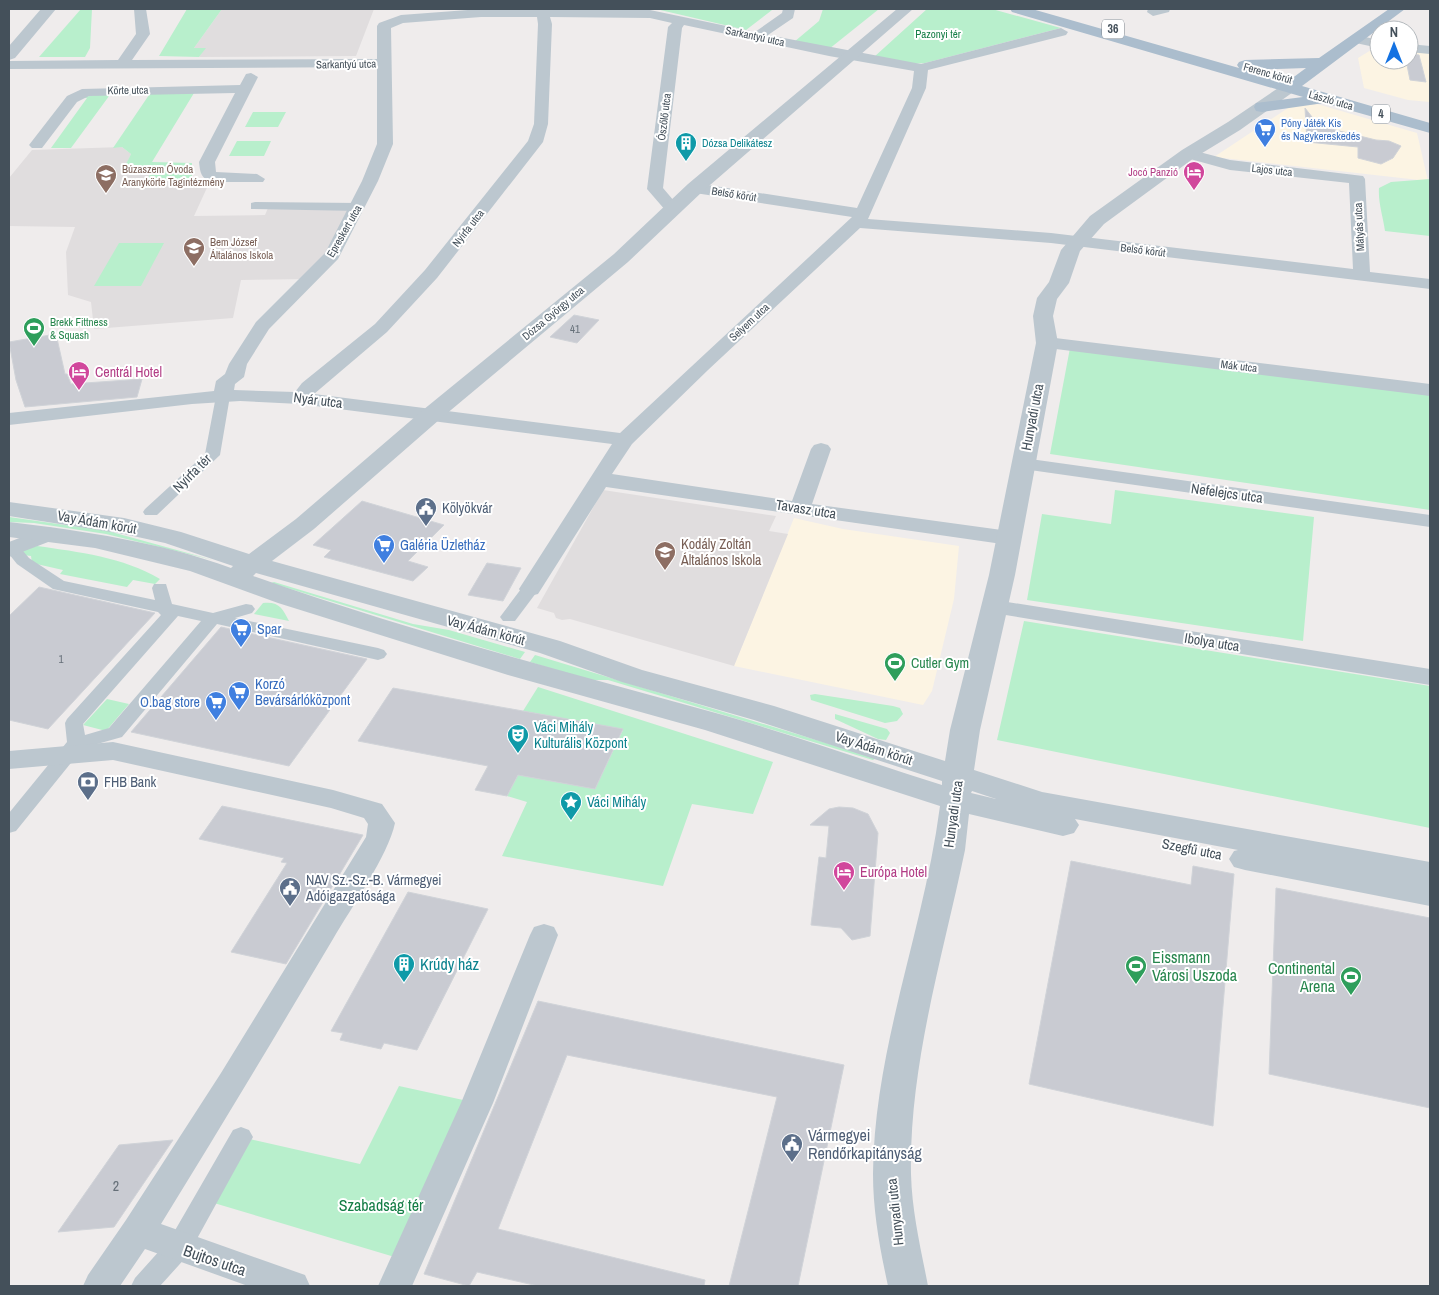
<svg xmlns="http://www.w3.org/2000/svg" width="1439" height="1295" viewBox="0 0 1439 1295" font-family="'Archivo Narrow',sans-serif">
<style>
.commercial{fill:#fcf4e3}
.education{fill:#e0ddde}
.green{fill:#b8efcc}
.building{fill:#c9cbd2;stroke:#d0d3d8}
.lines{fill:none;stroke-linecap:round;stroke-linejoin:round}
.pedestrian{fill:#bcc7cf;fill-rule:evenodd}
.minor{fill:#bcc7cf;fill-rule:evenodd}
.tertiary{fill:#bcc7cf;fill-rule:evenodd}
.primary{fill:#abbdcd;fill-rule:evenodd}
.labels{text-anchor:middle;stroke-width:4;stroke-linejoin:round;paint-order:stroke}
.far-park-label{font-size:11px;fill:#147d46;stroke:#fff}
.far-street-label{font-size:11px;fill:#44505a;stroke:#fff}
.far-shop-label{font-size:11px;fill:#366cbe;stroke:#fff;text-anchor:start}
.far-culture-label{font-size:11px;fill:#0d838f;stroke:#fff;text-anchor:start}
.far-education-label{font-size:11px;fill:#785e54;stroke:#fff;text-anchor:start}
.far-hotel-label{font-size:11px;fill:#b23c85;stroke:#fff;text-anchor:end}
.far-leisure-label{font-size:11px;fill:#27864d;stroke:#fff;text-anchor:start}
.number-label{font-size:11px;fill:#656f78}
.shield{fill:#fff;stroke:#7c848c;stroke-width:1}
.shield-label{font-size:12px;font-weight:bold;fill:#44505a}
.hotel-label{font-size:14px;fill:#b23c85;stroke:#fff;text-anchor:start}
.street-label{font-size:14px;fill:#44505a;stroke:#fff}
.service-label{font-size:14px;fill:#4e5e75;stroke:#fff;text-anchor:start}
.education-label{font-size:14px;fill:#785e54;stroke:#fff;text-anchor:start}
.shop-label{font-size:14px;fill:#366cbe;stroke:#fff;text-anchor:start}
.leisure-label{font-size:14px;fill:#27864d;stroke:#fff;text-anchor:start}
.culture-label{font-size:14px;fill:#0d838f;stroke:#fff;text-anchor:start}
.near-number-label{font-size:14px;fill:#656f78}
.near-leisure-label{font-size:16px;fill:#27864d;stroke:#fff;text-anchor:start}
.near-culture-label{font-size:16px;fill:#0d838f;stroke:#fff;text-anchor:start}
.near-service-label{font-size:16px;fill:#4e5e75;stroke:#fff;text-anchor:start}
.near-park-label{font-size:16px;fill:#147d46;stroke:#fff}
.near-street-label{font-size:16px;fill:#44505a;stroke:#fff}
</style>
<rect width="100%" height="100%" fill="#efecec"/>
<!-- commercial -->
<path class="commercial" d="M1376,47H1379V60H1409V50L1430,51V102L1408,100L1364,88L1358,58Z
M1317,104L1417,133L1428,181L1214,157L1291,106Z
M794,518L843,529L959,546L954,599L932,691L923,705L734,666Z"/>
<!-- education -->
<path class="education" d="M222,9H374L356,56L199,57L205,48H194Z
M122,147L131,154L125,167H153L148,179H211L194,216L265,215L268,208L358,209L310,279L241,280L233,318L94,329L91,302L68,295L66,252L75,227L9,226V178L32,150Z
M603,490L776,516L769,531L788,534L734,666L570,619L562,620L556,618L554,613L537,608Z"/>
<!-- green -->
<path class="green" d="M81,9H92L90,48L85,57H39Z
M187,9H222L194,48H206L199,57L159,56Z
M656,9H771L772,10L746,30Z
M823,9H879L829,49L794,42L819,21Z
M927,9H992L1061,28L925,63L912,64L874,57Z
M112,92L71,148H51L87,98H78Z
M151,92L194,93L152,162L192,163V179H148L153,167L124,168L131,154L122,147L113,148Z
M253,112H286L278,127H245Z
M237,141H271L264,156H229Z
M1430,179V236L1385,231C1383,216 1378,203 1379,188L1391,182Z
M119,243H164L141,286H94Z
M1070,348L1430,394V510L1050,454Z
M1115,490L1314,517L1303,641L1027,600L1042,514L1111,524Z
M9,517L108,531L213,560L106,534L34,523L9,522Z
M37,546C79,552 123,557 160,579L155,584L133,580L127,587L60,574L63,570L32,563L31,556L23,555L19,549Z
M274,582L413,624L449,630L525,652L520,659L271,583Z
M263,603C279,601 283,609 289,621L254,614Z
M1024,621L1430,686V828L997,740Z
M535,655L876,758L873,760L608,680H588L530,662Z
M538,687L773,762L753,814L692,804L663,886L502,856L527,802L507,796L518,775L595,789L623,730L523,711Z
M815,694L893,706L900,708L903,714L897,721L885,723L811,700L810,695Z
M107,699L129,704L106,731L83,725Z
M835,714L887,729L890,733L886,740L878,739L835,719Z
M399,1086L477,1103L408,1261L214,1203L241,1137L360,1164Z"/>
<!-- building -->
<path class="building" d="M1409,54L1419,55L1426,82L1410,80L1406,60H1409Z
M1305,108L1319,126L1376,140L1389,141L1401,146L1393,158L1381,164L1358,158V147L1307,142Z
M574,315L599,320L577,343L550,337Z
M56,334L65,374H67L71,384L142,379L137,397L25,407L16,380L9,342Z
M362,501L444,525L408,561L428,567L413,581L324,557L331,550L313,545Z
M487,563L521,568L503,601L468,595Z
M39,587L155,613L48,729L9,720V616Z
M221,627L367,659L289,766L131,732Z
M393,688L523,711L623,729L595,789L518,775L507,796L475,790L488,766L358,741Z
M222,806L363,835L286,964L231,952L287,863L281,862L284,858L199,839Z
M839,807L853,808L868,814L878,833L870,936L852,940L841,928L811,925L819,857L826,858L829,826L810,825L829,809Z
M1071,861L1191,885L1193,866L1234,874L1213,1126L1029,1084Z
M1276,888L1430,918V1108L1269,1074Z
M408,892L488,909L417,1050L384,1043L381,1049L340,1040L343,1033L331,1031Z
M538,1001L844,1065L798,1286H729L777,1097L567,1055L498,1229L705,1280L704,1286H538L477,1272L469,1286L424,1274Z
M173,1140L114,1227L58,1232L119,1145Z"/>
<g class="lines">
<!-- pedestrian -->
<path class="pedestrian" d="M255,202L358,203L364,207L358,211L251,209V203Z
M223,392L230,396L220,455L157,515H145L143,512L145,509L205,454L216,396Z
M12,543L18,545L29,558L64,581L155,600L152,588L154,584H166L172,604L213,613L246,604L252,605L255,609L252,613L235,618L378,648L384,650L387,654L384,658L378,660L217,624L122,737L83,748L16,831L9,833V813L67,742L65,723L67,719L161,615L158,612L53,589L17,564L9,554V544ZM178,616L201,621L109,728L85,735L83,724Z
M530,584L536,585L538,589L536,593L515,621H503L500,617L524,585Z
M241,1127L249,1130L253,1137L188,1255L160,1286H131L135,1278L170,1239L233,1130Z"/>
<!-- minor -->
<path class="minor" d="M134,9H146L150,34L132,60L377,59V26L379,23L401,15L481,9L650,10L755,32L782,13L783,9H795L793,18L768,35L921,64L1061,28L1068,32L1066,35L928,70L926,88L868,219L1051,233L1353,269L1349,183L1230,170L1183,157L1180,154L1183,151L1188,149L1230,160L1363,176L1365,179L1370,272L1430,279V289L1051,243L860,228L708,370L632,444L612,474L792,501L811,449L814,445L821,443L828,445L831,449L812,504L1009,531L1017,533L1020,538L1017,543L1009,545L606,487L538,594L530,596L522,594L519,589L612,444L300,404L240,401L192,404L9,425V413L214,391L216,381L225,374L229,364L256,322L325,253L362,181L377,144V67L9,69V61L118,60L136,34ZM481,17H537L538,24L534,124L528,141L425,270L375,324L302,383L295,392L234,390L235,384L244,377L247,364L269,329L338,259L378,181L393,144L391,28L403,23ZM550,17L650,18L672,23L668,27L647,189L666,211L672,213L680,208L663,188L682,28L684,25L829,56L914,71L912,88L857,208L695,183L689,185L687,188L695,193L852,217L620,433L314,394L387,332L437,278L543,142L548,124L552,24Z
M1148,9H1170L1169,12L1153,16L1147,12Z
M1356,35L1379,40V48L1351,42L1349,39Z
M1409,44L1430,46V54L1409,52Z
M251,73L258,77L215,162L216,172L257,174L265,179L263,182H212C201,179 200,172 199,162L235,93L89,96L77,102L42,148H32L29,145L67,96L82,89L240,85L246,74Z
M1047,337L1430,384V396L1040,347L1038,343L1040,339Z
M1023,458L1430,515V527L1016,468L1013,464L1016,460Z
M48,527L56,529L59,534L56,539L9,557V542Z
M995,600L1430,669V685L987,612L983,607L987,602Z
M113,742L333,790L382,804L395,823C388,856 351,908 333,939C276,1035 219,1130 161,1224L305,1275L310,1286H248L145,1249L120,1286H83L88,1275L126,1220L221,1073L350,863L366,837L368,824L364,818L331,808L113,760L9,769V751Z
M544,924L554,927L558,935L493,1103L412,1286H378L461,1103L530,935L534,927Z"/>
<!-- tertiary -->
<path class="tertiary" d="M41,9H56L15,58L9,60V46Z
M897,9H913L702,192L628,262L439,420L314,529L272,561L560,641L642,670L774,706L945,761L950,730L989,575L1036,343L1033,316L1037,298L1049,282L1061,250L1090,216L1182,150L1228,122L1284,84H1296L1298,87L1296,90L1240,130L1194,158L1104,224L1080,251L1069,283L1057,299L1053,316L1058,343L1015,575L980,730L974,770L1042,792L1430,862V906L1245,870L1234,867L1229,859L1234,851L1238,850L1075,819L1079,825L1074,833L1063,836L969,814L965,850C943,956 909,1065 911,1174C912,1213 921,1249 928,1286H888C880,1249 873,1212 873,1174C874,1048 924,930 940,806L705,730L508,675L278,603L190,571L95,548L9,537V522C84,531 160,542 231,568L233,566L165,543L124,534L9,516V502L124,518L181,532L249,554L296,519L423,410L614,254L688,184ZM256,573L540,653L622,682L754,720L942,781V785C869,762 796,736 723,715C565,671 407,631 253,576ZM972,791L996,799L971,793Z"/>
<!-- primary -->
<path class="primary" d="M1010,9H1032L1239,68L1237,65L1239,62L1245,60L1319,58L1389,9H1405L1302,86L1430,123V133L1324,103L1262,112L1256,111L1254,107L1256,103L1303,97L1012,12ZM1306,68L1287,82L1246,70Z"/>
</g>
<!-- icons -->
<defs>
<g id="supermarket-pin" transform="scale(1.125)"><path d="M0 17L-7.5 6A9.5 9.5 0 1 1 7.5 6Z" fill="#3f7fe0" stroke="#fff"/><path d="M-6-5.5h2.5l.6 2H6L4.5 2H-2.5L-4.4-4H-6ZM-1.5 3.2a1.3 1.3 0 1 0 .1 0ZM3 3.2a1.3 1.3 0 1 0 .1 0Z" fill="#fff"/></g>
<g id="building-pin" transform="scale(1.125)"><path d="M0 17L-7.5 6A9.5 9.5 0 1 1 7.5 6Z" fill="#0f9aa8" stroke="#fff"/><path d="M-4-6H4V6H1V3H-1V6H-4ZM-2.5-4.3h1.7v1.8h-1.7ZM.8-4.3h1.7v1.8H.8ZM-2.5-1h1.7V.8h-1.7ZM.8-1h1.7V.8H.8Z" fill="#fff"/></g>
<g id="hotel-pin" transform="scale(1.125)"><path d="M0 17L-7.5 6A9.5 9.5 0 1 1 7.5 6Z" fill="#d1479c" stroke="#fff"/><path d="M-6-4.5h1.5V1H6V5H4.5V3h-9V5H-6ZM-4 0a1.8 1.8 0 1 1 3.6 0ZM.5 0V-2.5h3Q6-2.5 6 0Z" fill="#fff"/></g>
<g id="school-pin" transform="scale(1.125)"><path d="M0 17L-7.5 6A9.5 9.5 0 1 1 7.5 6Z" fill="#8d6e63" stroke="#fff"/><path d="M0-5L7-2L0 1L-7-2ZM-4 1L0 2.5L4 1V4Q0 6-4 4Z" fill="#fff"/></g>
<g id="stadium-pin" transform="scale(1.125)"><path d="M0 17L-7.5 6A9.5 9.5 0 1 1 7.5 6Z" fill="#2e9e5b" stroke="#fff"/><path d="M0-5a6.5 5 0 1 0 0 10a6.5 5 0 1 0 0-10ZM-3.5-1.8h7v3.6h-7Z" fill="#fff"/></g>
<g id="civic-pin" transform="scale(1.125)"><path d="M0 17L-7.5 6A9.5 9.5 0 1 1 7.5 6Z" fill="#5c6f8a" stroke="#fff"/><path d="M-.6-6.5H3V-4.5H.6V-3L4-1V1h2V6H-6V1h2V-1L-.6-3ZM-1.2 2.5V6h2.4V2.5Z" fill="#fff"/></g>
<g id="theatre-pin" transform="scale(1.125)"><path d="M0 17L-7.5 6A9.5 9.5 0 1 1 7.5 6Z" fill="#0f9aa8" stroke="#fff"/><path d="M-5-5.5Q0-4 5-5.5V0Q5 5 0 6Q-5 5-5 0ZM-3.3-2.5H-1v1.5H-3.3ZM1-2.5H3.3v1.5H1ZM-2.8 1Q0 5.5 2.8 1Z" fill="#fff"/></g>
<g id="bank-pin" transform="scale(1.125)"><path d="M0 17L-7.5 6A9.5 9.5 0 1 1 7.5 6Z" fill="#5c6f8a" stroke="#fff"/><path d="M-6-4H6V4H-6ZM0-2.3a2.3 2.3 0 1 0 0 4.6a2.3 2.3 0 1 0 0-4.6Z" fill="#fff"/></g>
<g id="sight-pin" transform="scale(1.125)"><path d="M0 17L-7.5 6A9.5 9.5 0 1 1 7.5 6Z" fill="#0f9aa8" stroke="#fff"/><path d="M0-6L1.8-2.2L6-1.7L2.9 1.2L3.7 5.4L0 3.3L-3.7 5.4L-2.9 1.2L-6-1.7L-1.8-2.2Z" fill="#fff"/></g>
</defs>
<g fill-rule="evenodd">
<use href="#supermarket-pin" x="1265" y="129"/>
<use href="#building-pin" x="686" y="143"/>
<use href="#hotel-pin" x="1194" y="172"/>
<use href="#school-pin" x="106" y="175"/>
<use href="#school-pin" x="194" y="248"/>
<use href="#stadium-pin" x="34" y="328"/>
<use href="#hotel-pin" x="79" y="372"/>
<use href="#civic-pin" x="426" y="508"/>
<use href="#supermarket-pin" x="384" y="545"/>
<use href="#school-pin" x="665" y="552"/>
<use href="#supermarket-pin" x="241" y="629"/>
<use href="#stadium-pin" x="895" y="663"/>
<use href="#supermarket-pin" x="239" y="692"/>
<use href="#supermarket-pin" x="216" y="702"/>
<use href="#theatre-pin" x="518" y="735"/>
<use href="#bank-pin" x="88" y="782"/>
<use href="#sight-pin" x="571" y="802"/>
<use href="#hotel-pin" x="844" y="872"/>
<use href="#civic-pin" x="290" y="888"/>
<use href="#building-pin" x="404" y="964"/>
<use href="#stadium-pin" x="1136" y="966"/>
<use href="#stadium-pin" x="1351" y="977"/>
<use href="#civic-pin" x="792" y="1144"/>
</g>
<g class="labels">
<!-- far-park labels -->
<g class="far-park-label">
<text x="938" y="38">Pazonyi tér</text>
</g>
<!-- far-street labels -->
<g class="far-street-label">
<text transform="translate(755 36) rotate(12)" y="4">Sarkantyú utca</text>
<text transform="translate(346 64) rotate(-1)" y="4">Sarkantyú utca</text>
<text transform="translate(1268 73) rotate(16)" y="4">Ferenc körút</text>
<text transform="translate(128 90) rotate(-1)" y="4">Körte utca</text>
<text transform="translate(1331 100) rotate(16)" y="4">László utca</text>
<text transform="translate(664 117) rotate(-83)" y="4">Ószőlő utca</text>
<text transform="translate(1272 170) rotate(6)" y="4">Lajos utca</text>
<text transform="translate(734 194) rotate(9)" y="4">Belső körút</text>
<text transform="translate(1359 227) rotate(-93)" y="4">Mátyás utca</text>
<text transform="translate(468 228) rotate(-52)" y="4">Nyírfa utca</text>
<text transform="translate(344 231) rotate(-60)" y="4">Epreskert utca</text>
<text transform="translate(1143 250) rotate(7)" y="4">Belső körút</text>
<text transform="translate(553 313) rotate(-40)" y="4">Dózsa György utca</text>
<text transform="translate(749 322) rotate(-43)" y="4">Selyem utca</text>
<text transform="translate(1239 366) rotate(7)" y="4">Mák utca</text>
</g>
<!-- far-shop labels -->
<g class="far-shop-label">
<text x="1281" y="127">Póny Játék Kis<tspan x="1281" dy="13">és Nagykereskedés</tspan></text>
</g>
<!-- far-culture labels -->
<g class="far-culture-label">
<text x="702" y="147">Dózsa Delikátesz</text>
</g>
<!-- far-education labels -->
<g class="far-education-label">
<text x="122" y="173">Búzaszem Óvoda<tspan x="122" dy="13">Aranykörte Tagintézmény</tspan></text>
<text x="210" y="246">Bem József<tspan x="210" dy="13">Általános Iskola</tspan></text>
</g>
<!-- far-hotel labels -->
<g class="far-hotel-label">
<text x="1178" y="176">Jocó Panzió</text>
</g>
<!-- far-leisure labels -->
<g class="far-leisure-label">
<text x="50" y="326">Brekk Fittness<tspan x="50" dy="13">&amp; Squash</tspan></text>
</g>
<!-- number labels -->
<g class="number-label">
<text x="575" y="333">41</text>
<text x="61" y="663">1</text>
</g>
<!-- shield labels -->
<g class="shield">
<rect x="1102" y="19.5" width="22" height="19" rx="4"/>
<rect x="1372" y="104.5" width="18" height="19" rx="4"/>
</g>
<g class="shield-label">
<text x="1113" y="33">36</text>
<text x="1381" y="118">4</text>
</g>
<!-- hotel labels -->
<g class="hotel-label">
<text x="95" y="377">Centrál Hotel</text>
<text x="860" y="877">Európa Hotel</text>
</g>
<!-- street labels -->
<g class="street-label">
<text transform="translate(318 400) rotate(7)" y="5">Nyár utca</text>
<text transform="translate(1032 417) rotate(-79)" y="5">Hunyadi utca</text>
<text transform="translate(192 473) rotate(-45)" y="5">Nyírfa tér</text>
<text transform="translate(1227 493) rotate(8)" y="5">Nefelejcs utca</text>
<text transform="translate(806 509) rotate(9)" y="5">Tavasz utca</text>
<text transform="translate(97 522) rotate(10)" y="5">Vay Ádám körút</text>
<text transform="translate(486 630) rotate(15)" y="5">Vay Ádám körút</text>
<text transform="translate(1212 642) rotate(9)" y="5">Ibolya utca</text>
<text transform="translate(874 748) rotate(18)" y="5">Vay Ádám körút</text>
<text transform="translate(953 814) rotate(-82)" y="5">Hunyadi utca</text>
<text transform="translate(1192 849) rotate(11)" y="5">Szegfű utca</text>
<text transform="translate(895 1212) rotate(-96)" y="5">Hunyadi utca</text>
</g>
<!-- service labels -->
<g class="service-label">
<text x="442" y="513">Kölyökvár</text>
<text x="104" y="787">FHB Bank</text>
<text x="306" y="885">NAV Sz.-Sz.-B. Vármegyei<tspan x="306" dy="16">Adóigazgatósága</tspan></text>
</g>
<!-- education labels -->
<g class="education-label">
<text x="681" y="549">Kodály Zoltán<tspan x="681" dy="16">Általános Iskola</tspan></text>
</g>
<!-- shop labels -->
<g class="shop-label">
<text x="400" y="550">Galéria Üzletház</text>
<text x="257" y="634">Spar</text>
<text x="255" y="689">Korzó<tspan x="255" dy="16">Bevársárlóközpont</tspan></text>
<text x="200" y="707" text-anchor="end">O.bag store</text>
</g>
<!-- leisure labels -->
<g class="leisure-label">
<text x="911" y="668">Cutler Gym</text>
</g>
<!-- culture labels -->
<g class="culture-label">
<text x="534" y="732">Váci Mihály<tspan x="534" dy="16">Kulturális Központ</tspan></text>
<text x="587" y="807">Váci Mihály</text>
</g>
<!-- near-number labels -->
<g class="near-number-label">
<text x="116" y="1191">2</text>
</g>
<!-- near-leisure labels -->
<g class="near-leisure-label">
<text x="1152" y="963">Eissmann<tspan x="1152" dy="18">Városi Uszoda</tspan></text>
<text x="1335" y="974" text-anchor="end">Continental<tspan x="1335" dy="18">Arena</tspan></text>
</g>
<!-- near-culture labels -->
<g class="near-culture-label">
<text x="420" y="970">Krúdy ház</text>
</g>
<!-- near-service labels -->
<g class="near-service-label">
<text x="808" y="1141">Vármegyei<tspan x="808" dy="18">Rendőrkapitányság</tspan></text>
</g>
<!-- near-park labels -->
<g class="near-park-label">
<text x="381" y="1211">Szabadság tér</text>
</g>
<!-- near-street labels -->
<g class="near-street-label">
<text transform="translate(215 1260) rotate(19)" y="6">Bujtos utca</text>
</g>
</g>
<!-- border -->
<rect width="1439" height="1295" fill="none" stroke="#44505a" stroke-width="20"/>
<!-- north arrow -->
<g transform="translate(1394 45)"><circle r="24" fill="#ffffff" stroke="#b4b9bd"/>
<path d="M0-4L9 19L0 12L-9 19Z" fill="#1472e2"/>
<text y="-8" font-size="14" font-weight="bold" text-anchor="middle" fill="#44505a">N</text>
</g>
</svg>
